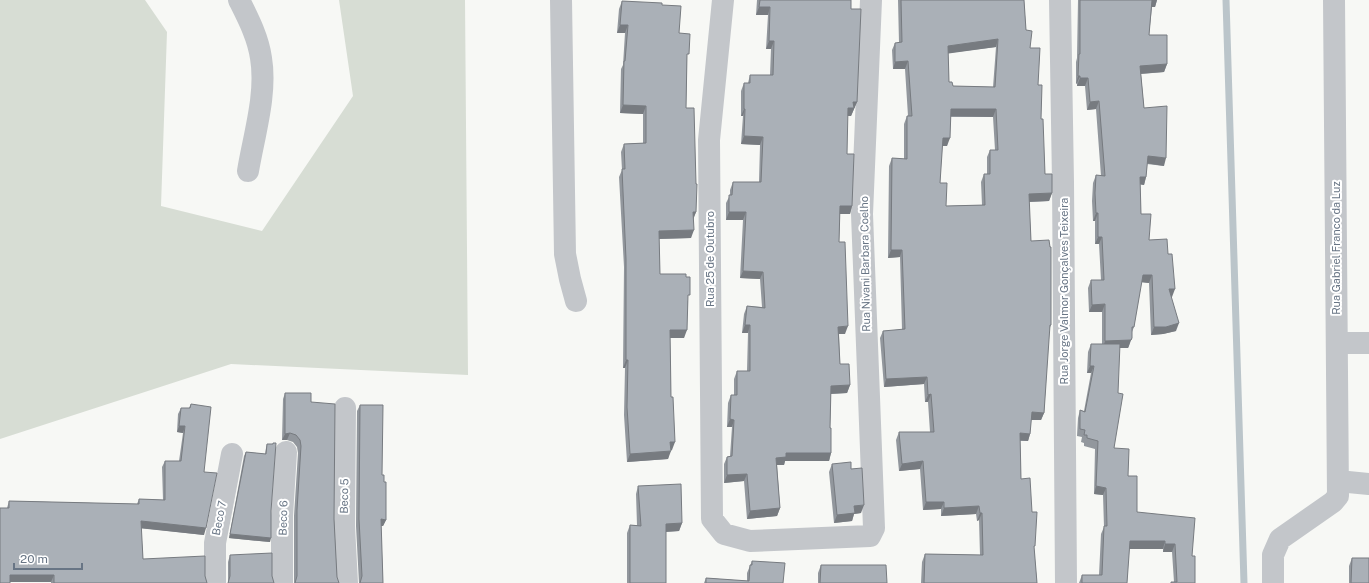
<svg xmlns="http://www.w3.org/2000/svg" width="1369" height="583" viewBox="0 0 1369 583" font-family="'Public Sans',sans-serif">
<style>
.green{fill:#d7ddd4}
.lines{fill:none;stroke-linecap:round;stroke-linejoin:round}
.stream{stroke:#bbc5ca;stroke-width:7}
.minor{stroke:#c3c6ca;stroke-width:22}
.wall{fill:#92979d;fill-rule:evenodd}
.shaded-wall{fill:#777b80}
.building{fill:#aab0b7;stroke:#777b80;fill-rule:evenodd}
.labels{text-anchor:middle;stroke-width:4;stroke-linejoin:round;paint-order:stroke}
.street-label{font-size:11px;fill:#687585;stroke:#fff}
</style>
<rect width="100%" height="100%" fill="#f7f8f5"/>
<!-- green -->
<path class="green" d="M0,0H145L167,32L161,206L262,231L353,96L339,0H465L468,375L231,364L0,439Z"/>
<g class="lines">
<!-- stream -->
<path class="stream" d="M1226,0L1244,583"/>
<!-- minor -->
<path class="minor" d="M239,0C248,18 258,37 261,58C267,94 254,135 248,171
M561,0L565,254L570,279L576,301
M723,0L709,140L712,519L724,534L750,541L870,536L874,528L862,214L871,0
M1060,0L1063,182L1066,583
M1337,343H1369
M345,408L344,526L347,583
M1338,481L1369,484
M215,583V543L232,454
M282,583V516L286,452
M1273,583V555L1280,539L1333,502L1338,496L1334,0"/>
</g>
<!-- wall -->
<path class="wall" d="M757,0H851V9L857,102L851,116H847V154L852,206L850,214H840L839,242L845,334H839L840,364L850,385L847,393L831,394L830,428L831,453L829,461H785L784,465H777L780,508L777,516L747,519L744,481L724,483V464L727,457L730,456L732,427H727L728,403L731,395H734V379L737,371H747L748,333H742L744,314L747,306L762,307L760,279L740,278L743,220H726V203L730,195V190L733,182H759L760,145L741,144L743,116H741V91L744,83H748L750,75H770L771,49H766L768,15H756Z
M898,0H1024L1026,30L1038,85L1045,174L1052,193L1049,201L1029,202L1031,241L1051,325L1049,330L1044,413L1041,420H1031L1030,434L1028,441H1020L1021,479L1034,548L1037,583H921L922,562L925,554L980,555L979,520L977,521L976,514L941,516V509L923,510L920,469L899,471L896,440L899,432H930L928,402H925L924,384L884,387L880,338L883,331L902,330L900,257L888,258L889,166L892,158L904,159V124L907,116H908L905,69H893L892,50L895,43H899ZM996,47L993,87L953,86L949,82L948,53ZM951,117H993L995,150H990L987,157V174H984L981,182L982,205L946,206L940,183L942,146H947Z
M1078,0H1157L1155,7H1152L1149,35L1167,64L1164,72L1141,74L1144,108L1164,166L1147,164L1146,177L1144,185L1140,184L1141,214L1149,240L1168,254L1172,297H1171L1176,331L1163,334L1151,335L1149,283L1141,282L1134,327L1132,332L1129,346L1128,348H1119L1114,448L1128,476L1137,512L1192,556L1195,583L1174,582L1172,552H1163V549H1129L1127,583H1079L1082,575H1099L1101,534L1104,527L1103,495L1094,494L1095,449L1084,446V443L1081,442L1082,437L1077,436L1078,418L1080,410L1084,411L1091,373H1087L1088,352L1091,344H1102V312H1089L1088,288L1091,280H1101L1099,244H1095V221H1093L1092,201L1093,183L1096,175L1101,176L1096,109L1087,110L1085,86H1077V83L1076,84V62L1077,58Z
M622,1L662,5L679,33L687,58L686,108L696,212L693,219L691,238L659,239L660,274L688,301L684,338H670L671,397L672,450H670L668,459L627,462L624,415L625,368H623L624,267L619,177L622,170L621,152L624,144L643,143V114L620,113L621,69L623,65L625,33H617L619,9Z
M285,393L311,402L334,519L337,577L294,583V516L298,453L297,447L293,442L287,440H282L283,399Z
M191,404L204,472V535L141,528L143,559L205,576L207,583H51V582H10L7,508L9,501L137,504L139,499L163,500L162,467L165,461H179L183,433L177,432L178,414L181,408H189Z
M360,405L384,482L386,520L383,526H381L383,583H359L356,526L357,411Z
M273,443L270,542L229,538L244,456L246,452L265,454L266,448L267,444H273Z
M832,464L851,469L861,513L854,514L852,521L834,523L829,472Z
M638,486L682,523L679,531L666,532V583H627V533L630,525H637L636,494Z
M230,555L272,576L273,582L228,583V562Z
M1352,558L1369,583H1349V566Z
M752,561L783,583H704L706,578L747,581V573Z
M821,565L887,583H818V573Z"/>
<!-- shaded-wall -->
<path class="shaded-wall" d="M1152,0H1157L1155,7H1149Z
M759,7H770L768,15H756Z
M620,25H628L625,33H617Z
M998,39L996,47L945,54L948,46Z
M769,41H774L771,49H766Z
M908,61L905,69H893L895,62Z
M1167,64L1164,72L1138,74L1140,66Z
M1078,76H1080L1077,83L1076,84Z
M1080,78H1088L1085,86H1077Z
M1099,101L1096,109L1087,110L1090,102Z
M853,102H857L851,116H845L848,108Z
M623,105L646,106L643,114L620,113Z
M744,109H745L743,116H741Z
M951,109H996L993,117L948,116Z
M744,136L763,137L760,145L741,144Z
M943,138H950L947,146H940Z
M1148,156L1166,158L1164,166L1145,163Z
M1140,177H1146L1144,185L1137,184Z
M1052,193L1049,201L1026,202L1029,194Z
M840,206H852L850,214H837Z
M693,212H696L693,220Z
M729,212H746L743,220H726Z
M1096,213H1098L1095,221H1093Z
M694,230L691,238L656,239L659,231Z
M1098,237H1102L1099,244H1095Z
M891,250H902L900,257L888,258Z
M743,271L763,272L760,279L740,278Z
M1143,275H1152L1149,283L1140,282Z
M1169,289H1175L1172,297H1167Z
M1105,304L1102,312H1089L1092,305Z
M1179,323L1176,331L1163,334L1151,335L1154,327Z
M745,325H750L748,333H742Z
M848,326L845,334H835L838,327Z
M670,330H687L684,338H667Z
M1132,338L1128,348H1103L1105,341Z
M626,360H628L625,368H623Z
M1090,366H1094L1091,373H1087Z
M927,377L924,384L884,387L886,379Z
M850,385L847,393L828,394L831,386Z
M931,394L928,402H925L928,395Z
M1032,412L1044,413L1041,420H1029Z
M730,419L734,420L732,427H727Z
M179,426H185L183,433L177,432Z
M290,433L287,440H282L285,434Z
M1020,433L1030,434L1028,441L1018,440Z
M670,442H675L672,450H667Z
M671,451L668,459L627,462L630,454Z
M786,453H831L829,461H785L784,465H773L776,458Z
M923,461L920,469L899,471L902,464Z
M747,474L744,481L724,483L727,475Z
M1096,486L1106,488L1103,495L1094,494Z
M926,502H944L941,509L923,510Z
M864,505L861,513L854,514L852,521L834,523L837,515L854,506Z
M979,506L976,514L941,516L944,508Z
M780,508L777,516L747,519L750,511Z
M980,513H982L979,520L977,521Z
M381,519L386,520L383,526H379Z
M141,521L206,528L204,535L138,528Z
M682,523L679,531L663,532L666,524Z
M230,534L271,538L270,542L229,538Z
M1130,541H1165L1163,549H1127Z
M1165,544H1175L1172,552H1163Z
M10,575H54L51,582H7Z"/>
<!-- building -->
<path class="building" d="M760,0H851V9H861L857,102H853L854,108H848L847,154H854L852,206H840L839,242H845L848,326L838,327L840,364H849L850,385L831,386L830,428H831V453H786V457L776,458L780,508L750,511L747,474L727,475V457L732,456L734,420L730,419L731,395H737V371H750V325H745L747,306L765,308L763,272L743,271L746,212H729V195H732L733,182H761L763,137L744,136L745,109H744V83H750V75H773L774,41H769L770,7H759Z
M901,0H1024L1026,30L1032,31L1030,48H1040L1038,85H1042L1041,119H1043L1045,174H1052V193L1029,194L1031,241L1049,240L1050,247H1051V325H1050L1044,413L1032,412L1030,434L1020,433L1021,479L1030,478L1032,512H1037L1035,546H1034L1037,583H924L925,554L983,555L982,513H980L979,506L944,508V502H926L923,461L902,464L899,432H934L931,394L928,395L927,377L886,379L883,331L905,329L902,250H891L892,158L907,159V116H912L908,61L895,62V43L902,42ZM998,39L995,87L953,86L952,82H949L948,46ZM951,109H996L998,150H990V174H984L985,205L946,206L947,183H940L943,138H950Z
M1080,0H1152L1149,35H1167V64L1140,66L1144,108L1167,106L1166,158L1148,156L1146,177H1140L1141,214H1151L1149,240L1167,239L1168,254H1172L1175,289H1169L1179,323L1166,327H1154L1152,275H1143L1134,327H1132V338L1131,340L1105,341V304L1092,305L1091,280H1104L1102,237H1098V213H1096L1095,193L1096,175L1105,176L1099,101L1090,102L1088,78H1080V76H1078L1079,54H1080Z
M622,1L662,3V5L681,6L679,33L690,34L689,54H687L686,108H694L696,184H697L696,212H693L694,230L659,231L660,274H686V277H690V295H688L687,330H670L671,397H673L675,442H670L671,451L630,454L627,407L628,360H626V259L622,169H625L624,144L646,143V106L623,105L624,61H625L628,25H620Z
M1091,344H1120L1118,393L1123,394L1114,448L1129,449L1128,476H1137V512L1195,518L1192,556H1195V583H1171V582H1177L1175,544H1165V541H1130L1127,583H1082V575H1102L1104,526H1107L1106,488L1096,486L1098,441L1087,438V435H1084L1085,430L1080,429V410L1085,412L1094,366H1090Z
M285,393H311V402L335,404L334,519L337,577L339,583H295L297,576V510L301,446L300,440L296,435L290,433L285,434Z
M191,404L211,407L204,472L217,473L206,528L141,521L143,559L205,556V576L207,583H54V575H10V583H0V508H9V501L139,504V499L165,500V461H181L185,426H179L181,408H190Z
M360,405H383L382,475H384V482H386V520L381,519L383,583H360L362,576L359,519Z
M273,443H276L271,511V538L230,534L246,452L266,454L267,444H273Z
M851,462V469L862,468L864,505L854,506L855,513L837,515L832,464Z
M681,484L682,523L666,524V583H630V525L641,526L638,486Z
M272,553V576L274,583H228L230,576V555Z
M1352,558H1369V583H1351Z
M752,561L785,563L783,583H706V578L749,581L750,565H752Z
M821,565H886L887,583H820Z"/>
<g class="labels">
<!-- street labels -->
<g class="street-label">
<text transform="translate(1336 248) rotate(-90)" y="4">Rua Gabriel Franco da Luz</text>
<text transform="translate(710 259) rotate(-90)" y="4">Rua 25 de Outubro</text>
<text transform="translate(865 264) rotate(-91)" y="4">Rua Nivani Barbara Coelho</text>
<text transform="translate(1064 291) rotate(-90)" y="4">Rua Jorge Valmor Gonçalves Teixeira</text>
<text transform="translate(344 496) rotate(-89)" y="4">Beco 5</text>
<text transform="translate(219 518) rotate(-79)" y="4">Beco 7</text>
<text transform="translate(283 518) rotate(-88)" y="4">Beco 6</text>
</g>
</g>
<!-- scale -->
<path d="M14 563v6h68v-6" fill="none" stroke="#687585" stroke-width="2"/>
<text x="20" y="563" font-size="12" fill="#687585" stroke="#ffffff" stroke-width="3" paint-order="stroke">20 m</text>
</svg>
